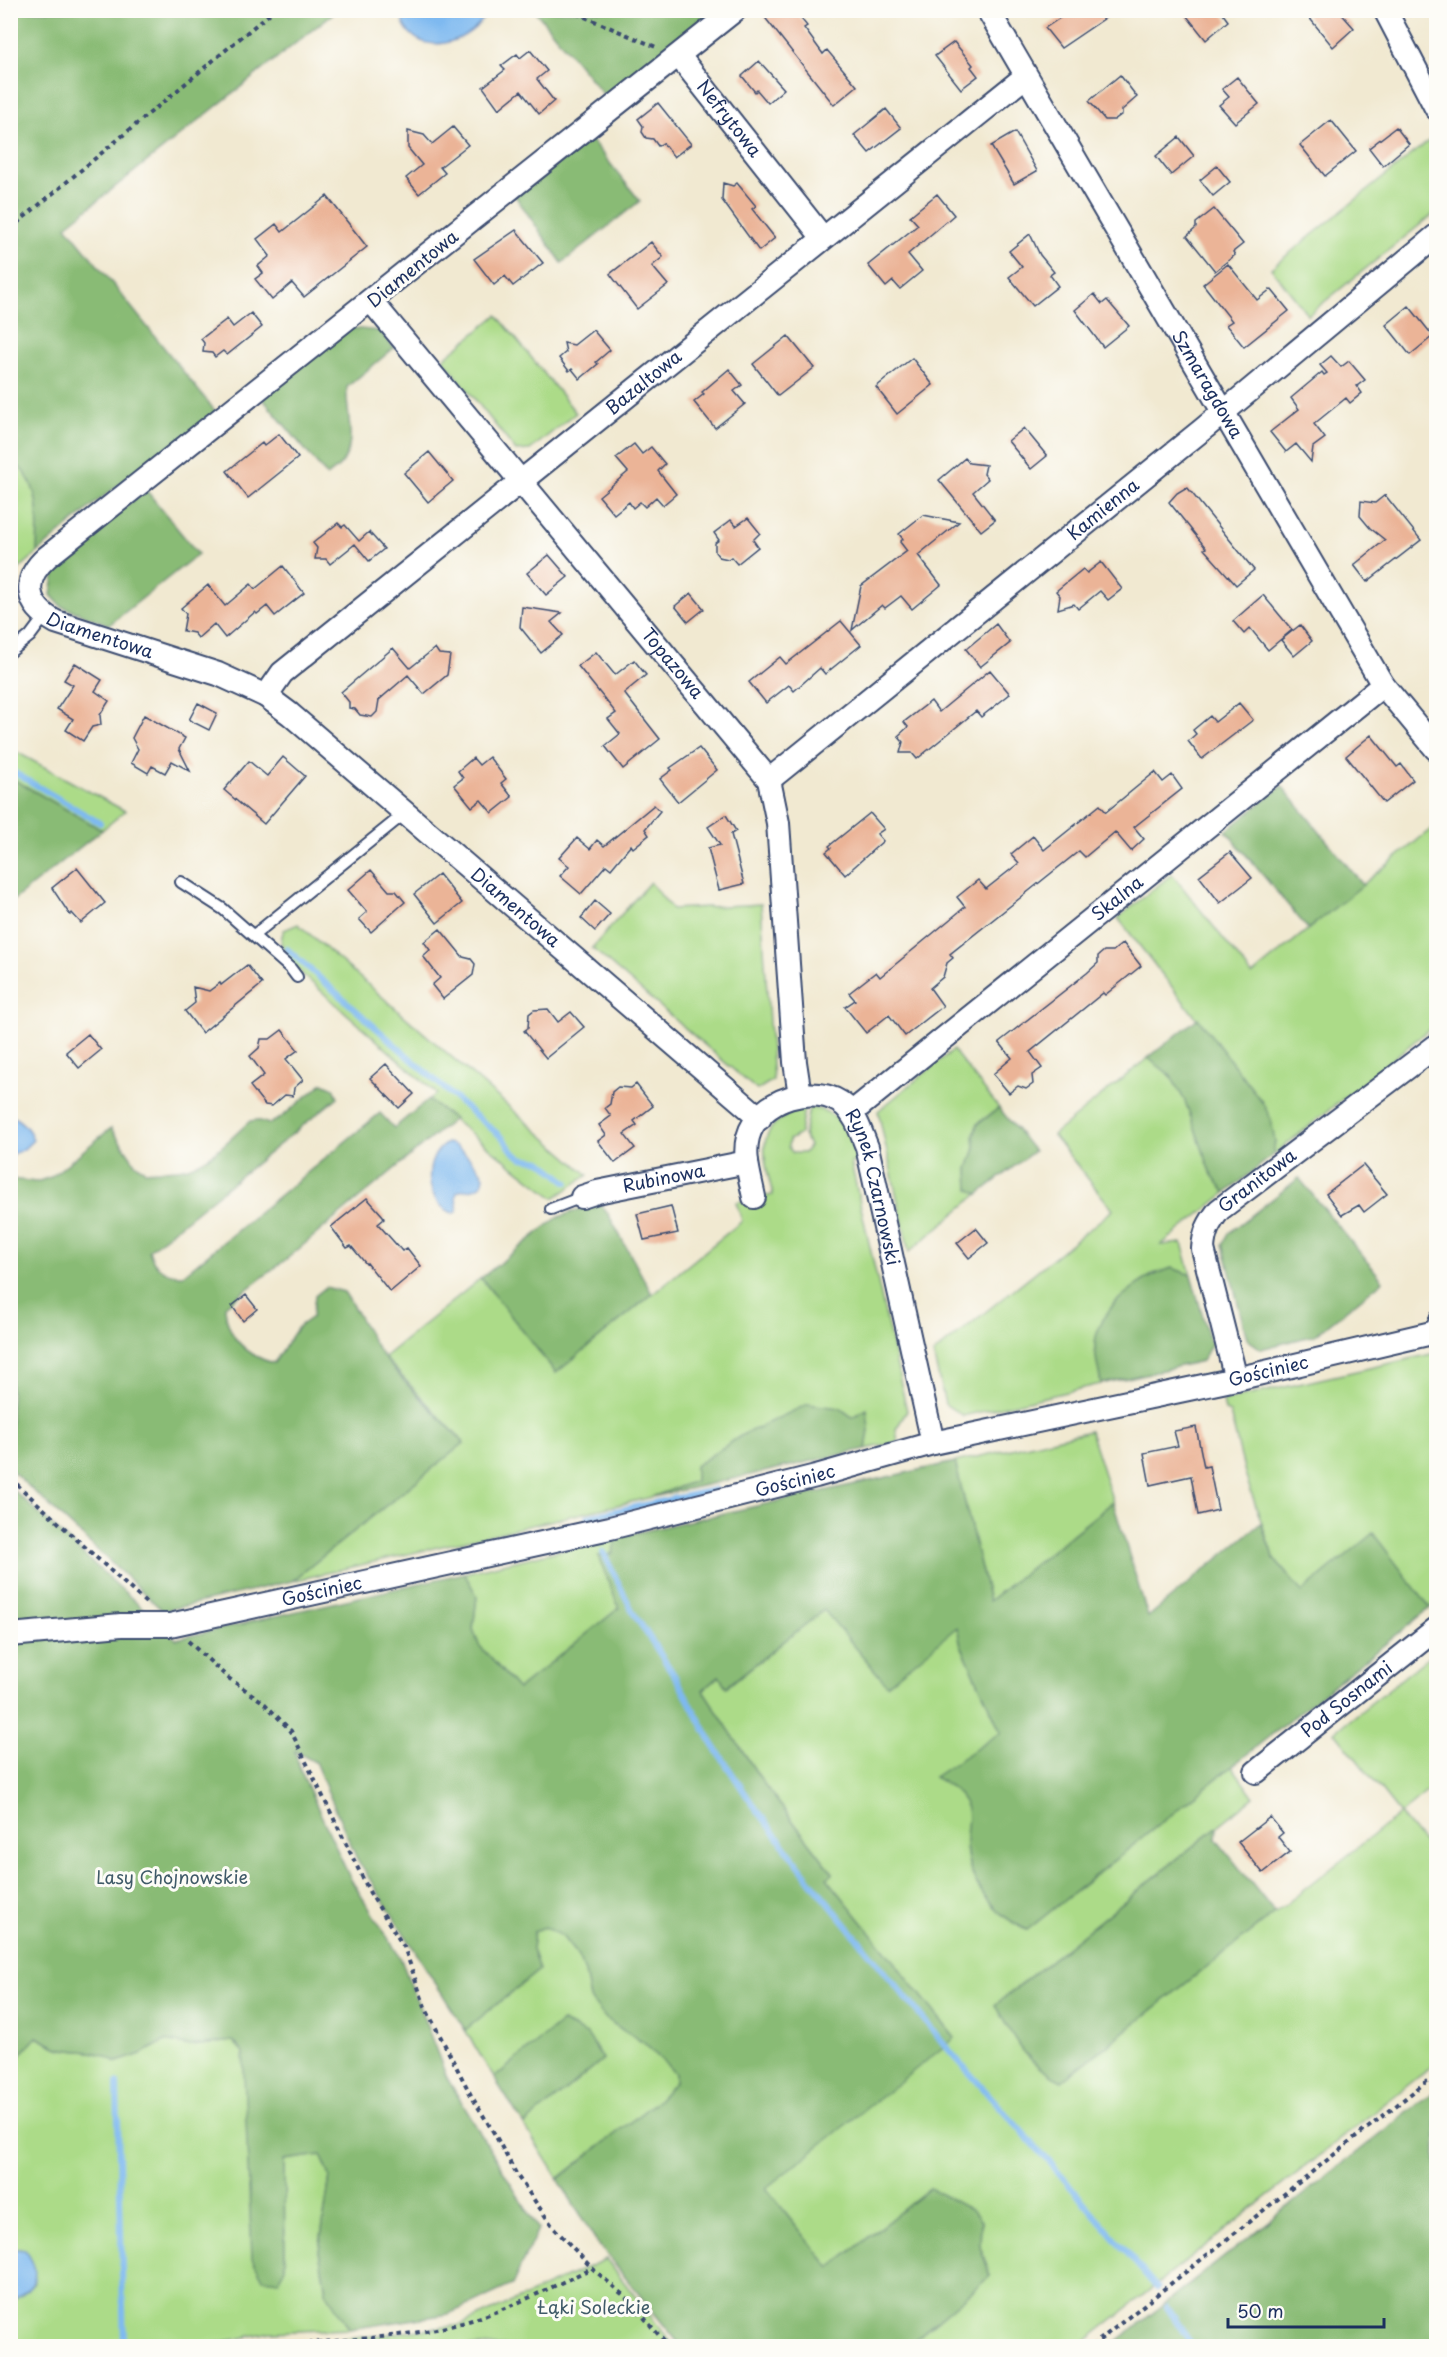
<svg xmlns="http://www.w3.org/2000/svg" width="1447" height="2357" viewBox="0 0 1447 2357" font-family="'Playpen Sans',sans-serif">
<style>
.green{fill:#acdb88;stroke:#648573;stroke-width:1.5}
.forest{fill:#89bb74;stroke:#527569;stroke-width:1.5}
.water{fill:#7eb9f0;stroke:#4c74a7;stroke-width:1.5}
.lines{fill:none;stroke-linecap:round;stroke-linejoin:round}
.stream{stroke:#7eb9f0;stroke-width:6}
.building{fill:#ebb497}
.lane-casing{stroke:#3b4b6f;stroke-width:14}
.street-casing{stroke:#3b4b6f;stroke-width:26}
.path{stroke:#3b4b6f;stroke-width:4;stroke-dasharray:4.5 4.5;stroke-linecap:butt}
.lane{stroke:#fff;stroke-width:10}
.street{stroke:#fff;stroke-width:22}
.labels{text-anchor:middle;stroke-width:6;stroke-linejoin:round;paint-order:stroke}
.street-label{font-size:18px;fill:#1b2f5e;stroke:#fdfcf7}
.park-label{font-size:18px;fill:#3f5a68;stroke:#fdfcf7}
</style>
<rect width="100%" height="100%" fill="#fdfcf7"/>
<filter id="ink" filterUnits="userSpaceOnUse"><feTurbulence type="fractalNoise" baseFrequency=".0167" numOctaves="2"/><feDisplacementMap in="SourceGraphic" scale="12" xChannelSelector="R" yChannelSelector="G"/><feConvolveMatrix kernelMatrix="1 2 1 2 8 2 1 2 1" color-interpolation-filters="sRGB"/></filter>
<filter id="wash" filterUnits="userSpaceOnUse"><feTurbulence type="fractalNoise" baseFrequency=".008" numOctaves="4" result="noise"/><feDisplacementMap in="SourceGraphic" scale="24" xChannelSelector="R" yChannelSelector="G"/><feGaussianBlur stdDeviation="1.35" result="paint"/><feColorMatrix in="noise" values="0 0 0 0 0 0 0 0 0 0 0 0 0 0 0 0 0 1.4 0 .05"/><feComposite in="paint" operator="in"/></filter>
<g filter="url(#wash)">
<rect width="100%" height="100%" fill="#f1e9d1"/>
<!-- green -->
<path class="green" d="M1436,135V212L1308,315L1271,268Z
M497,315L576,413L530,450L516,451L443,359Z
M11,460C43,483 38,518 37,553L11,576Z
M11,749L125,811L102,830L11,778Z
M1436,825V1024L1273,1155L1275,1141L1262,1102L1118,918L1172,874L1252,975Z
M650,882L672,909L761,904L773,1080L757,1090L592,948Z
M298,924L588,1175L554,1198L428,1100L437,1094L302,974C289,960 275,950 284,930Z
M953,1050L999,1108L977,1124L974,1136L975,1148L968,1169L969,1188L978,1194L909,1252L878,1111Z
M1148,1058L1170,1075L1185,1101L1212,1175L1226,1193L1161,1245L1182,1243L1191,1275L1172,1268L1153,1274L1114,1303L1101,1324L1095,1344L1101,1384L963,1416L945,1404L933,1354L1113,1210L1053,1135Z
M809,1108C840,1109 850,1135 858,1161L851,1163L907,1411L896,1429L898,1442L866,1449L869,1430L840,1408L696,1481L652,1497L292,1581L464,1443L384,1357L481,1278L556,1373L742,1221L736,1202L773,1195C763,1155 752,1123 804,1109L800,1134L789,1140L788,1147L793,1153H804L809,1146L804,1135Z
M1436,1353V1603L1430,1608L1373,1534L1302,1592L1274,1559L1246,1477L1230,1413L1225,1411L1223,1401Z
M1090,1431L1113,1502L989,1601L955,1462Z
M617,1537L612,1554L599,1556L619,1608L518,1689L479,1646L473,1629L477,1596L464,1573Z
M824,1609L957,1627L961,1645L1001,1732L954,1788C958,1793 965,1800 967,1807C970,1818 966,1832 966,1844C967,1882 993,1914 1026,1930L1232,1766L1254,1797L995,2005L1062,2081L1400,1814L1335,1732L1436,1651V1784L1400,1814L1436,1858V2063L1079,2346H907L990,2276L980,2246L981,2221L930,2188L830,2268L766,2188L827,1878L833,1873L764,1784L703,1690L719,1676L727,1687Z
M545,1927L562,1936L577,1955L585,1972L590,1999L622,2030L644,2043L675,2073V2082L657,2101L558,2179L524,2125L603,2059C593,2040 583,2030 562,2022L494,2078L465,2030L539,1970L532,1949L534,1931Z
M36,2037C44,2041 52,2045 59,2048C83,2054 92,2047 117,2062L141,2054L165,2041L191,2046L233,2041L243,2052L285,2270L284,2160L321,2155L330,2176L319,2251L326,2292L350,2329L270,2332L203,2346H11V2301L22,2295L34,2283L25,2250L11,2248L10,2065Z
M606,2259L674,2346H290L461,2325Z"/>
<!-- forest -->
<path class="forest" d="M10,11H336L66,226L216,412L99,500L37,553C38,518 43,483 11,460Z
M535,11H718L607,99Z
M589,137L640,201L562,263L515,196Z
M350,328L380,331L394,348L347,387C345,411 358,441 342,463C338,468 332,472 327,476L262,398Z
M146,490L198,554L109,625L61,606L51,595L56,563Z
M11,778L102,830L11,902Z
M1282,786L1363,885L1308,929L1226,831Z
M1198,1018L1262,1102L1271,1119L1275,1141L1273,1155L1226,1193L1212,1175L1185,1101L1170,1075L1148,1058Z
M323,1083L334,1088L338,1097L149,1250C153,1267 166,1276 183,1275L380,1113L394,1128L428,1100L454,1119L289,1257L225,1306C226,1336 246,1356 274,1363L298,1327L312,1317L315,1296L326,1287L344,1292C358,1312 367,1334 382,1355C406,1386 437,1414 464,1443L292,1581L163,1611L11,1470V1179L36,1182L51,1177L111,1128L135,1163L145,1171C159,1169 174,1171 188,1167C211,1160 232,1137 250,1121L257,1120L269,1124L279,1119Z
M999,1108L1034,1151L978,1194L969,1189L968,1169L975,1148L974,1136L977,1125Z
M1299,1178L1383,1281L1315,1335L1261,1349L1247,1339L1223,1244L1229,1233Z
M598,1202L608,1214L652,1294L556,1373L481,1278L557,1218Z
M1172,1268L1191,1275L1211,1345L1202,1361L1101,1384C1099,1371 1094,1355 1095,1342C1101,1305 1139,1279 1172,1268Z
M808,1404L840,1408L852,1417L867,1409L869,1430L866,1449L652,1497L695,1481V1466L742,1435Z
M955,1462L989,1601L1113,1502L1148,1617L1261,1523L1274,1559L1302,1592L1373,1533L1430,1608L1027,1930C993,1914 968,1883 966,1844C965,1832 971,1814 965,1804C958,1790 947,1784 934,1777L1001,1732L961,1645L957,1627L887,1685L824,1610L726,1687L719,1676L703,1690L764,1784L833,1873L827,1878L955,2038L766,2188L830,2268L930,2188L973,2211L981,2221L980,2246L990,2276L907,2346H681L598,2244L558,2179L657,2101L675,2082V2073L644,2043L607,2020L590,1999L585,1972L577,1955L562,1936L545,1927L534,1931L532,1949L539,1970L465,2030L357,1859L315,1762L295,1751L299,1767L350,1878L400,1957L447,2078L538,2229L512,2285L449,2314L350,2329L326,2292L319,2251L330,2176L321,2155L284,2160L285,2270L279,2281L263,2279L252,2258L243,2052L233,2041L191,2046L165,2041L141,2054L117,2062C92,2047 83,2054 59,2048C52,2045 44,2041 37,2037L11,2065L10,1487L176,1639L464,1573L477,1596L473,1629L479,1645L518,1689L619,1608L598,1556L612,1554L617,1537Z
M1217,1827L1216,1839L1275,1913L1062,2081C1027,2066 1012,2036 995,2005Z
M562,2022L587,2034L603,2059L524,2125L494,2078Z
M1436,2090V2346H1111Z"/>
<!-- water -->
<path class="water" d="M402,11V10L487,11C478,36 434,56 412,35C409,32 405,29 404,25C402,20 402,15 402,11Z
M11,1115C21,1121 30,1128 33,1140L24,1149L11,1155Z
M447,1143C458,1144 479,1166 484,1177C481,1194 469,1187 457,1192C454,1199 459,1205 457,1212L453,1213C425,1204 421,1158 447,1143Z
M10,2248L25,2250C43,2273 35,2290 11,2301Z"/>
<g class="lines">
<!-- stream -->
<path class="stream" d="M10,770L100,823
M287,949L471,1112L503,1138L514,1153L522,1158L541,1161L567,1182
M588,1517L715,1490
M603,1552L634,1614L678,1681L712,1743L749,1799L813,1884L947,2048L1053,2166L1157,2288
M117,2083L124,2346
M1167,2307L1193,2346"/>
</g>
<g id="blocks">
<!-- building -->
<path class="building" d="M759,10H794L807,26L804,28L823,54L827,50L857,86L834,105Z
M1072,10H1117L1061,48L1045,28Z
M1182,10H1220L1228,21L1206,40Z
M1303,10H1338L1354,28L1333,47Z
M954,42L973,65L971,67L978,76L961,89L935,56Z
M530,50L547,71L537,79L554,101L539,114L521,91L499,109L483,87L505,70L501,66L517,54L520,58Z
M759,61L784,89L768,103L757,90L755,92L742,76Z
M1120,75L1137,97L1122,110V114L1114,120H1105L1089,101Z
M1237,77L1259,104L1235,123L1219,105L1229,97L1222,89Z
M658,103L691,144L674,157L663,143L658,146L653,139L646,138L642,132L643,126L638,119Z
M886,109L901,128L869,153L854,135Z
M1331,120L1356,151L1325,176L1300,145Z
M453,127L468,145L440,167L445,173L419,194L406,178L422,165L408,148V131L424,135L432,144Z
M1396,127L1409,144L1383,166L1369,148Z
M1015,132L1037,171L1014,184L991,146Z
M1179,137L1194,156L1171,175L1156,156Z
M1217,166L1230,182L1213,196L1200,180Z
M723,183L733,186L737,183L756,206L752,209L775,238L759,251L722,200Z
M937,194L954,215L908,254L922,271L900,289L893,281L886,287L868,265L918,225L910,216Z
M327,196L367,247L304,297L292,283L272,300L255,279L263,273L258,266L270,256L257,239L276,224L282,232Z
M1214,209L1243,244L1233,252L1235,255L1215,271L1187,236L1196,228V223Z
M516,230L543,263L513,286L505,276L494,285L474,259Z
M1030,234L1040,255L1054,272L1050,275L1058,286L1033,306L1009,277L1022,267L1009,251Z
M651,242L663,257L652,266L668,285L637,309L610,274Z
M1228,264L1257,300L1271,289L1289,311L1244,347L1226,325L1232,321L1203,284Z
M1094,294L1102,304L1107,300L1129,326L1103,347L1075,310Z
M1409,306L1433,336L1410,355L1386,325Z
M251,313L262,327L227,355L223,351L215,357L212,353L203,352L204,343L201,339L227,319L233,327Z
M593,330L610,350L596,362L598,364L580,379L572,369L569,371L559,358L566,352L564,343L574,345Z
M788,336L814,368L778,396L753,364Z
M1331,356L1341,367L1349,361L1365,380L1357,386L1362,393L1350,403L1346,398L1314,424L1325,438L1313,447L1311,462L1296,444L1286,452L1270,432L1299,409L1291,398L1322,372L1324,375L1327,373L1320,365Z
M912,358L933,385L897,414L876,387Z
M729,369L742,385L734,391L745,404L715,428L694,402L704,394L702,392Z
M1024,428L1047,456L1031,469L1008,441Z
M279,434L298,458L248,498L227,471L262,443L264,446Z
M634,444L642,454L651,447L665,464L658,471L676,494L663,505L656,497L645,507L640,502L633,508L629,502L614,514L599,496L628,472L616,458Z
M429,452L453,481L428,502L404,473Z
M965,458L969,463L986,465L984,474L988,479L973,492L995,520L981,531L939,480Z
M1187,487L1254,570L1236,585L1204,549L1206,548L1169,502L1177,493Z
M1385,495L1421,540L1367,582L1354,565L1385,540L1370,528L1360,516L1361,501L1375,503Z
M923,515L959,522L918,555L941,585L912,609L901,596L885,608L882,605L852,630L861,586L907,551L900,542L903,539L899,534Z
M748,518L760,533L753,540L758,547L737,564L731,557L728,559L719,557L715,552V543L719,540L714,533L731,520L736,526Z
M338,523L342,527L345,525L359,541L369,532L384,549L369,561L355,544L330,564L326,559H315L317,548L313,543Z
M549,555L568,577L546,595L527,573Z
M1101,562L1122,589L1108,600L1100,591L1078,609L1074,604L1058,609L1060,596L1056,591L1083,569L1087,573Z
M283,566L304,593L275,616L267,606L257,614L255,612L225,638L214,624L198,638L194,633L183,631L186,614L181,608L208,585L225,606L251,584L255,589Z
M691,593L704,609L688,622L675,606Z
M1263,595L1292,630L1268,650L1250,628L1244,634L1233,621Z
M522,607L562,613L551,622L563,635L541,653L520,627Z
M841,621L861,645L825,674L820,668L794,691L789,685L766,703L749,682L780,657L786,664Z
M996,624L1010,643L980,667L966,649Z
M1300,625L1312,641L1294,656L1281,640Z
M393,648L410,668L435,648L439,654L450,655L447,675L424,694L408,675L379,700L377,712L372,717L360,715L355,709L349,708V702L341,692Z
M596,652L615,675L634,660L646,675L624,693L660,739L623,769L605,746L620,734L608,719L616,713L578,666Z
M75,663L102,680L95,691L109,701L100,715L101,725L92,727L83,741L66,730L73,719L57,709L73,685L64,680Z
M990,670L1010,694L981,717L976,711L917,759L912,753H900L903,742L898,736L908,727L904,722L931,701L939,712Z
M198,703L217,713L209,730L189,720Z
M1239,703L1253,720L1202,759L1188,741L1196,734L1193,730L1210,716L1215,722Z
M144,715L185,738L179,749L190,771L172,761L165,773L152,766L148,773L131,763L138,749L132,738Z
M1371,735L1397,767L1401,764L1413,780L1384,803L1346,756Z
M699,748L717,770L678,802L660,779L672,770L670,768Z
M283,757L305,776L264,824L224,790L249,761L267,776Z
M489,757L506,779L501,783L512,797L492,813L481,800L472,807L454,785L463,778L458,771L473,758L479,765Z
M1155,772L1163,782L1172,775L1182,789L1134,827L1144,839L1131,851L1115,832L1085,857L1079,851L950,954L953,958L947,963L943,977L930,988L943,1006L905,1036L889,1015L866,1033L845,1007L855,1000L849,993L876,972L880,977L965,907L957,897L978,880L986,889L1019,863L1011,854L1033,836L1044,850L1100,805L1106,812Z
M654,805L660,811L645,829L649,835L633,848L631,845L611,869L606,865L581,894L560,876L569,866L559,858L577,838L590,849L597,840L604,846Z
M870,813L884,829L877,834L883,841L845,875L826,852L831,848L829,846Z
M726,815L736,831L731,834L744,884L719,890L708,848L720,845L708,827Z
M1230,852L1252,878L1220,903L1199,876Z
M77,868L105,903L81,923L72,913L70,915L52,888Z
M371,870L389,891H396L405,902L371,932L359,919L367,912L348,890Z
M439,874L462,903L437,923L414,894Z
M595,901L610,914L595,931L581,918Z
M440,929L463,957L471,959L475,964L473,975L443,999L432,985L440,978L423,956L430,950L424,942Z
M1123,943L1141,966L1105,995L1103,993L1030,1052L1042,1068L1032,1075L1033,1084L1026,1089L1018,1086L1009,1093L993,1074L1012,1058L999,1042L1087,973L1098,963V956L1104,951H1113Z
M247,965L262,984L202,1033L185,1011L195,1003L193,987L209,991L220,983L221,985Z
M548,1009L558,1022L571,1012L584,1027L546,1058L524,1031L528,1028L529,1014L534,1010Z
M282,1030L298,1050L286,1059L303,1080L294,1088L293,1096L285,1095L272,1106L265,1105L250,1086L264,1075L250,1056L259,1048L261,1039H270Z
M88,1034L101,1050L79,1068L66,1052Z
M386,1064L414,1094L399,1108L370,1078Z
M636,1084L653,1106L634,1121L637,1125L624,1134L635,1148L615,1163L598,1141L606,1135L599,1125L611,1116L605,1108L610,1104L612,1092L618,1087L631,1088Z
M1363,1165L1387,1194L1364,1212L1359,1205L1342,1215L1326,1194Z
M367,1198L383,1216L384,1219L378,1224L402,1251L407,1248L421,1266L390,1292L367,1263L366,1264L351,1246L347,1248L331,1227Z
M671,1206L678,1233L644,1240L637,1214Z
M976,1228L988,1243L969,1258L957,1243Z
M246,1295L257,1309L243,1321L232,1306Z
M1196,1427L1204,1467L1209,1466L1218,1510L1198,1515L1191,1476L1150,1485L1144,1453L1178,1446L1174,1431Z
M1270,1817L1283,1833L1278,1837L1290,1852L1263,1873L1238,1842Z"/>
</g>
</g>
<g filter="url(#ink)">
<use href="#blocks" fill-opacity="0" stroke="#3b4b6f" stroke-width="1.5"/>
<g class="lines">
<!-- lane casing -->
<g class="lane-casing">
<path id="lane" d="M10,652L30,636L45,616
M181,882L223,909L291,969L297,977
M254,935L404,814
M551,1209L582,1197
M1430,1333L1436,1316"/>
</g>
<!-- street casing -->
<g class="street-casing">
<g id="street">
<path id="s1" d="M735,10L47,557C21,580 26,606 56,622L218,674L266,696L290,714L760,1118"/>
<path id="s2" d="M988,10L1383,685L1436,749"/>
<path d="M1385,10L1436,108"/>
<path id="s3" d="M679,56L823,238"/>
<path id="s4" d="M372,302L769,780L778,823L795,1062L800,1095"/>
<path id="s5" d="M266,696L282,673L1026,76"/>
<path id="s6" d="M769,780L1202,430L1436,236"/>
<path id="s7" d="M851,1113L1383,685"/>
<path id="s8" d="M582,1197L597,1192L747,1162"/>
<path id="s9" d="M754,1197C750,1177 743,1156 748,1137C758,1099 816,1081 845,1106C857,1117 861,1133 867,1147L933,1443"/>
<path id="s10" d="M1236,1379L1203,1249C1204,1232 1209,1223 1219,1210L1436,1046"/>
<path id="s11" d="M10,1635L121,1625H170L610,1528L816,1476L933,1443L1236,1379L1436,1332"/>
<path id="s12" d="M1256,1772L1436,1629"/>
</g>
</g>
<!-- path -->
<path class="path" d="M568,10L656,47
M10,229L274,10
M10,1478L147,1604
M188,1641L227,1677L263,1702L291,1731L370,1893L404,1947L425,2007L472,2097L494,2133L518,2177L553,2227L592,2268L630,2301L668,2346
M281,2346C341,2339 403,2339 462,2323C507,2310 550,2288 592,2268
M1092,2346L1436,2074"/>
<!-- lane -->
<use href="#lane" class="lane"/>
<!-- street -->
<use href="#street" class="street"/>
</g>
</g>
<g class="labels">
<!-- street labels -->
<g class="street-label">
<text dy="6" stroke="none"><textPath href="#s3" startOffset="80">Nefrytowa</textPath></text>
<text transform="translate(413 269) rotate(-39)" y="6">Diamentowa</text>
<text dy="6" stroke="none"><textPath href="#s5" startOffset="492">Bazaltowa</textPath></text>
<text dy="6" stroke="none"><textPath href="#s2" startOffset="434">Szmaragdowa</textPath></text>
<text dy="6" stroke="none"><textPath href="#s6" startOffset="430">Kamienna</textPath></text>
<text dy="6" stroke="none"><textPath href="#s1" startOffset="1006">Diamentowa</textPath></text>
<text dy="6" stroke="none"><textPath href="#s4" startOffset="470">Topazowa</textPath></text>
<text dy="6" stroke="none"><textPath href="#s7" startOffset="342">Skalna</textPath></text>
<text dy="6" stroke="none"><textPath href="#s1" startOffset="1510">Diamentowa</textPath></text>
<text dy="6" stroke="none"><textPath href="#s8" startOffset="84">Rubinowa</textPath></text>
<text dy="6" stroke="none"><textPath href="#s10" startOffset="225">Granitowa</textPath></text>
<text dy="6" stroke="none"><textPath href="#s9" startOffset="266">Rynek Czarnowski</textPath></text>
<text dy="6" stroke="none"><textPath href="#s11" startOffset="1288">Gościniec</textPath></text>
<text dy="6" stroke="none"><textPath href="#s11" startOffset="802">Gościniec</textPath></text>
<text dy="6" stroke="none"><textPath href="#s11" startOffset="316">Gościniec</textPath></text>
<text dy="6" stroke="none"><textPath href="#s12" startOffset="116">Pod Sosnami</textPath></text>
</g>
<!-- park labels -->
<g class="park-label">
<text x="172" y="1884">Lasy Chojnowskie</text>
<text x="594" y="2314">Łąki Soleckie</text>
</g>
</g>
<!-- margin -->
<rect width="1447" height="2357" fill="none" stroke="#fdfcf7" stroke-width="36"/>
<!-- scale -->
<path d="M1228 2318v9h156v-9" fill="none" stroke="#1b2f5e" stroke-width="3"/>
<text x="1237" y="2318" font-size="18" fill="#1b2f5e" stroke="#fdfcf7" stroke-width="4.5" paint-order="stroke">50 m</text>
</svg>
